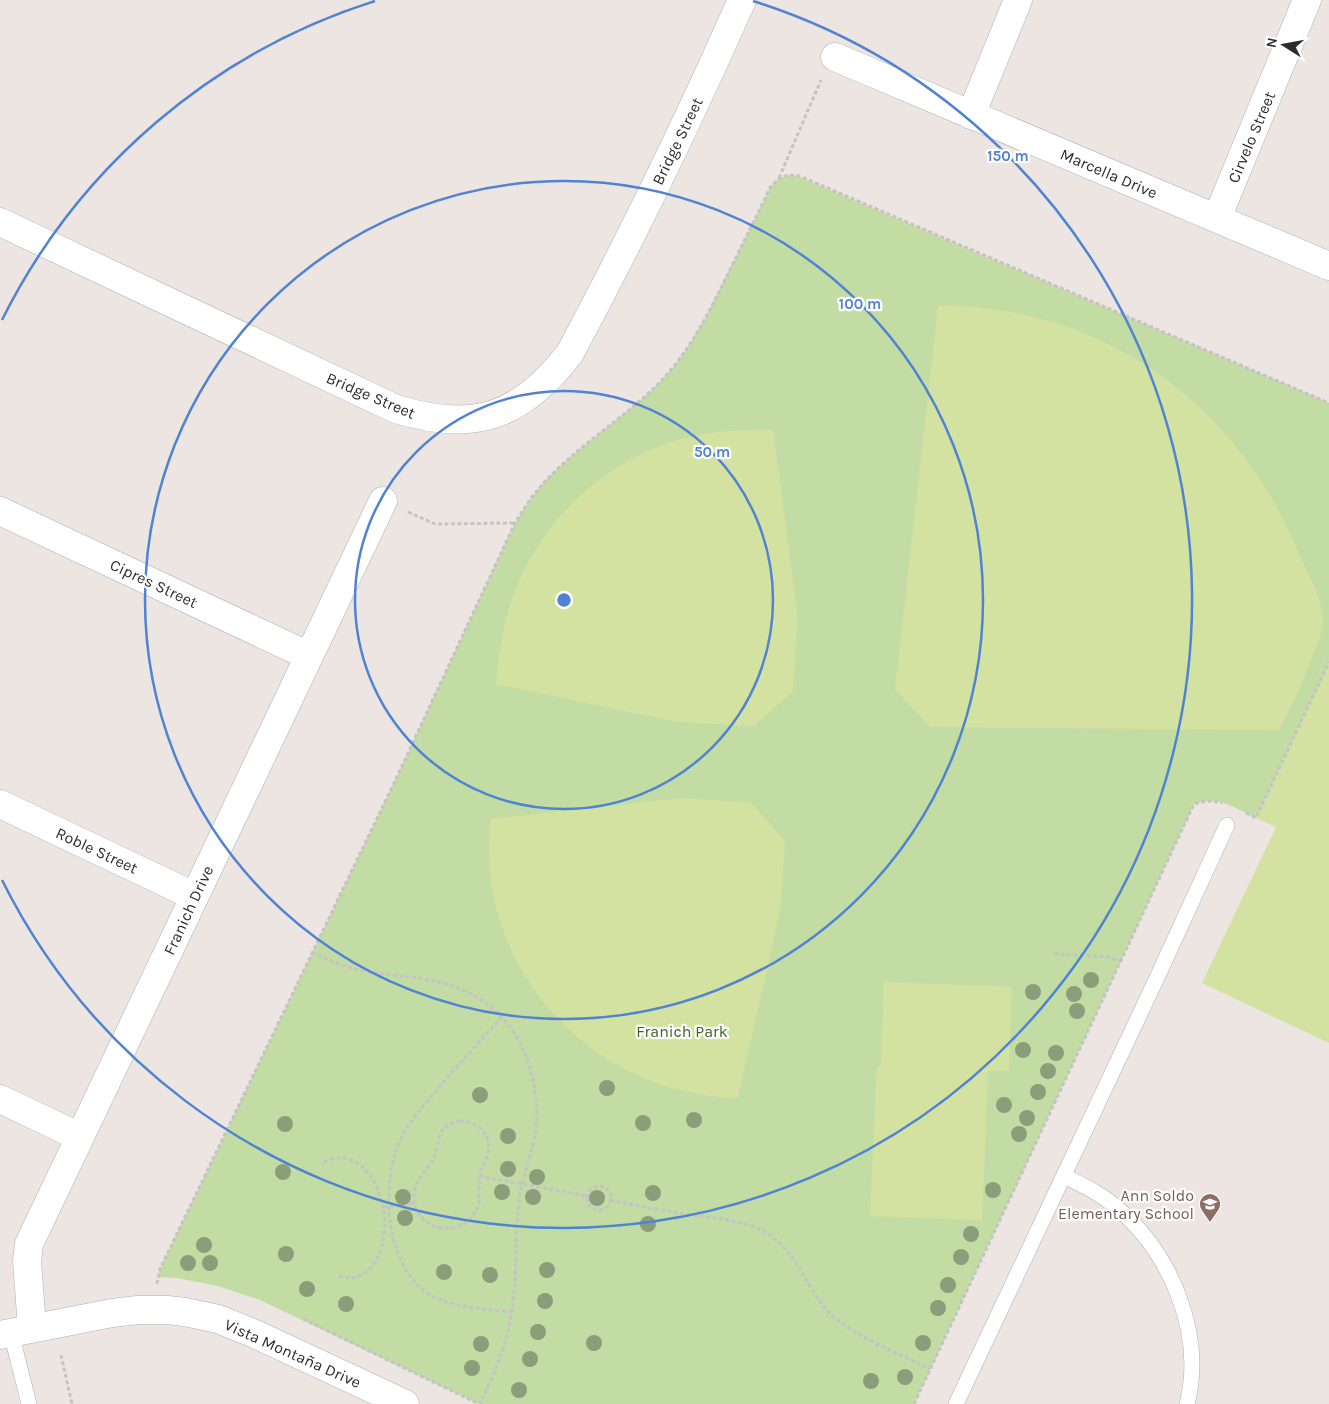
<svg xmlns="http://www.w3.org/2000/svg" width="1329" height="1404" viewBox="0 0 1329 1404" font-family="Karla,sans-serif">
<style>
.green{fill:#c2dca4}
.pitch{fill:#d3e2a1}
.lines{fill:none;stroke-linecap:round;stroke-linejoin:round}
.lane-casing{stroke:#adb1b7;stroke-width:16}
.street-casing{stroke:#adb1b7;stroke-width:29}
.secondary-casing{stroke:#adb1b7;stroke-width:29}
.path{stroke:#c4c4c4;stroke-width:3;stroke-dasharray:4 2.5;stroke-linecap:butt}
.lane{stroke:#fff;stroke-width:15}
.street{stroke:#fff;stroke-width:28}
.secondary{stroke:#fff;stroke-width:28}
.tree{fill:#8c9d79}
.ring{fill:none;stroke:#5083d2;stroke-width:2.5}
.labels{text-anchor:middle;stroke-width:4.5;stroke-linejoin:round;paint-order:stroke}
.street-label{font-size:16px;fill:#2c2c2c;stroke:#fff}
.park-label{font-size:16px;fill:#3d6224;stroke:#fff}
.education-label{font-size:16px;fill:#785e54;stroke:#fff;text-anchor:end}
.centre{fill:#5083d2;stroke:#fff;stroke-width:2.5}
.ring-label{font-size:15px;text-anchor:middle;font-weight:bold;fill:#5083d2;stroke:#fff;stroke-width:4.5;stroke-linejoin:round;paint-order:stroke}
</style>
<rect width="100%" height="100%" fill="#ece5e1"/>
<!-- green -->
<path class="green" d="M790,175L802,178L1329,403V662L1256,818C1243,812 1228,802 1214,801C1207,800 1200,802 1194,804L914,1404H479L260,1300L218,1286L177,1278L158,1277L160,1269L395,781L515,523C522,513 528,501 536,492C571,449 622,421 660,382C689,352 707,316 724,280C740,249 755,219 770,188L779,178Z"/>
<!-- pitch -->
<path class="pitch" d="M938,306C1097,304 1233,399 1295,545C1304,566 1324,600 1323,622C1322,635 1316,647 1312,658C1302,683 1291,707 1279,730L930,727L895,689Z
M773,430L795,596L797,622L793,691L754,726L677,722L496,684C499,652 504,619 516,588C547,512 614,453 694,436C720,430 747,430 773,430Z
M1329,662V1043L1202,983L1276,827L1256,818Z
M683,798L751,803L785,841L780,909L769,962L737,1099C718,1097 699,1095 680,1090C585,1067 507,984 492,887C488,864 489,842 490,819Z
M884,982L1012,987L1009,1071H988L982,1220L870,1216L877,1066L881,1065Z"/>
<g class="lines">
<!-- lane casing -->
<g class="lane-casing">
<path id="lane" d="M1064,1176C1082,1185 1100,1193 1116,1207C1170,1252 1205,1333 1187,1404
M11,1333L29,1404
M956,1404L1155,982L1227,825"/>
</g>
<!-- street casing -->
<g class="street-casing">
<path id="street" d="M835,57L1329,266
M971,115L1018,0
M1217,218L1307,0
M0,511L309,656
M0,804L194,896
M0,1099L80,1137
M32,1328L27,1261L29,1244L383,501
M0,1335L112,1313L138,1310H167L185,1312L218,1319L255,1334L405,1404"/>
</g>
<!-- secondary casing -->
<g class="secondary-casing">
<path id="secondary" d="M0,222L396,409C474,433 521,417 570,353C632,237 689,120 742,0"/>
</g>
<!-- path -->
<path class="path" d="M779,178L821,80
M408,512L435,524L515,523
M1246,813L1256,818L1329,662
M312,952C329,960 346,968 365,971C402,978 441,976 475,996C511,1018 529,1050 535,1091C537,1106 538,1121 535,1136C531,1159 521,1179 519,1202C517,1220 516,1237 516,1255C515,1267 516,1280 514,1293C512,1313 508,1336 501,1355C495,1372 487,1388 480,1404
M1054,954L1108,957L1120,961
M502,1017C481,1040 461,1062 441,1085C428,1101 414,1116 404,1133C379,1176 383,1266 429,1294C453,1308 484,1309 511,1312
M460,1121C477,1121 493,1135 488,1153C486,1161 481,1167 480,1175C478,1184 480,1193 479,1201C476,1219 460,1230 443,1228C421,1227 407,1203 417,1183C420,1175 428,1169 432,1161C442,1144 432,1126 460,1121Z
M324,1162C330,1160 336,1157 343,1158C389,1163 401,1261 357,1277C350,1279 344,1277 337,1276
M479,1176L587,1196
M587 1198a12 12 0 1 1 24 0a12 12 0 1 1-24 0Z
M610,1200C635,1205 660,1210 685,1214C711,1218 741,1219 765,1232C795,1249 805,1284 826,1309C847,1334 900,1354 930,1369
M383,1207L414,1203
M157,1284L160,1269L395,781L515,523C522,513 528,501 536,492C571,449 622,421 660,382C689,352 707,316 725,280C740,249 755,219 770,188C779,176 787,173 802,177L1329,403
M303,1319L479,1404
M61,1355L72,1404
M914,1404L1194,804C1204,801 1212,800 1222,803"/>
<!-- lane -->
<use href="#lane" class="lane"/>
<!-- street -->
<use href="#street" class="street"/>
<!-- secondary -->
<use href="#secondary" class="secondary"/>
</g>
<!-- trees -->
<g class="tree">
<circle cx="1091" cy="980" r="8"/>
<circle cx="1033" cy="992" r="8"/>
<circle cx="1074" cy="994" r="8"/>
<circle cx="1077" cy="1011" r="8"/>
<circle cx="1023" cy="1050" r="8"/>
<circle cx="1056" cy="1053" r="8"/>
<circle cx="1048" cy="1071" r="8"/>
<circle cx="607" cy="1088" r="8"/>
<circle cx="1038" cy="1092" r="8"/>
<circle cx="480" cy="1095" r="8"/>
<circle cx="1004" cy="1105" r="8"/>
<circle cx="1027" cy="1118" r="8"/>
<circle cx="694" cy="1120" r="8"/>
<circle cx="643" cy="1123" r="8"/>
<circle cx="285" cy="1124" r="8"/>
<circle cx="1019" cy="1134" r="8"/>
<circle cx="508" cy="1136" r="8"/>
<circle cx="508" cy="1169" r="8"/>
<circle cx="283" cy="1172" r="8"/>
<circle cx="537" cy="1177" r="8"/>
<circle cx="993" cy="1190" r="8"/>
<circle cx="502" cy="1192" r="8"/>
<circle cx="653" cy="1193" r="8"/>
<circle cx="403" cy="1197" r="8"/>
<circle cx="533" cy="1197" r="8"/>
<circle cx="597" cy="1198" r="8"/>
<circle cx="405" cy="1218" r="8"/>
<circle cx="648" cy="1224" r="8"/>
<circle cx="971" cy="1234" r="8"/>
<circle cx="204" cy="1245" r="8"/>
<circle cx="286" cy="1254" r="8"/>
<circle cx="961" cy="1257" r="8"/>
<circle cx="188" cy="1263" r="8"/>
<circle cx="210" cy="1263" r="8"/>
<circle cx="547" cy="1270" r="8"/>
<circle cx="444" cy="1272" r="8"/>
<circle cx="490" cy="1275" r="8"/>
<circle cx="948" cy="1285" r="8"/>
<circle cx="307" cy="1289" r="8"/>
<circle cx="545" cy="1301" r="8"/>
<circle cx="346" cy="1304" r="8"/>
<circle cx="938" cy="1308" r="8"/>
<circle cx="538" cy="1332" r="8"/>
<circle cx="594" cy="1343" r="8"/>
<circle cx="923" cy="1343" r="8"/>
<circle cx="481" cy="1344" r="8"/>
<circle cx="530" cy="1359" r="8"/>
<circle cx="472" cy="1368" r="8"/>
<circle cx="905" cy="1377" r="8"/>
<circle cx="871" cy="1381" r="8"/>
<circle cx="519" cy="1390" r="8"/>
</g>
<!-- distance rings -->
<g class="ring">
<circle cx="564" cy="600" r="209"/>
<circle cx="564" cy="600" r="419"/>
<path d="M2 320A628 628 0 0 1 375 1M753 1A628 628 0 1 1 2 880"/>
</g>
<!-- icons -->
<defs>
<g id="school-pin" transform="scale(1.125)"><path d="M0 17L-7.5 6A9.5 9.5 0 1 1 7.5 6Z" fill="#8d6e63" stroke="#fff"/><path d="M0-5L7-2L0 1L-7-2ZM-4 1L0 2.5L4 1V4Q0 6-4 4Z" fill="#fff"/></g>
</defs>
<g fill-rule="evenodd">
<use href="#school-pin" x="1210" y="1204"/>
</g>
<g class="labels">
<!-- street labels -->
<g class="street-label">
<text transform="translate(1251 137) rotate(-67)" y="6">Cirvelo Street</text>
<text transform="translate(677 141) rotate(-64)" y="6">Bridge Street</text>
<text transform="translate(1109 173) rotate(23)" y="6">Marcella Drive</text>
<text transform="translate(371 395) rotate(23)" y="6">Bridge Street</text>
<text transform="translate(154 583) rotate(25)" y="6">Cipres Street</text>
<text transform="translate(97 850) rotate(25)" y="6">Roble Street</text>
<text transform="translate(188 910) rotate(-65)" y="6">Franich Drive</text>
<text transform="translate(293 1353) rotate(24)" y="6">Vista Montaña Drive</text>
</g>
<!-- park labels -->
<g class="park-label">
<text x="682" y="1037">Franich Park</text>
</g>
<!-- education labels -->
<g class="education-label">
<text x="1194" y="1201">Ann Soldo<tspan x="1194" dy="18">Elementary School</tspan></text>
</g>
</g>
<circle cx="564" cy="600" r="8" class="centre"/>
<g class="ring-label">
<text x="1008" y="161">150 m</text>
<text x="860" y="309">100 m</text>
<text x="712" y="457">50 m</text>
</g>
<!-- north arrow -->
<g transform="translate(1284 45) rotate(281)" stroke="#ffffff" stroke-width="4" paint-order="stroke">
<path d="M0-4L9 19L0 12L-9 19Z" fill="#2c2c2c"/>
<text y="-8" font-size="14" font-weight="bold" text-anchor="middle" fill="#2c2c2c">N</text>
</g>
</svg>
